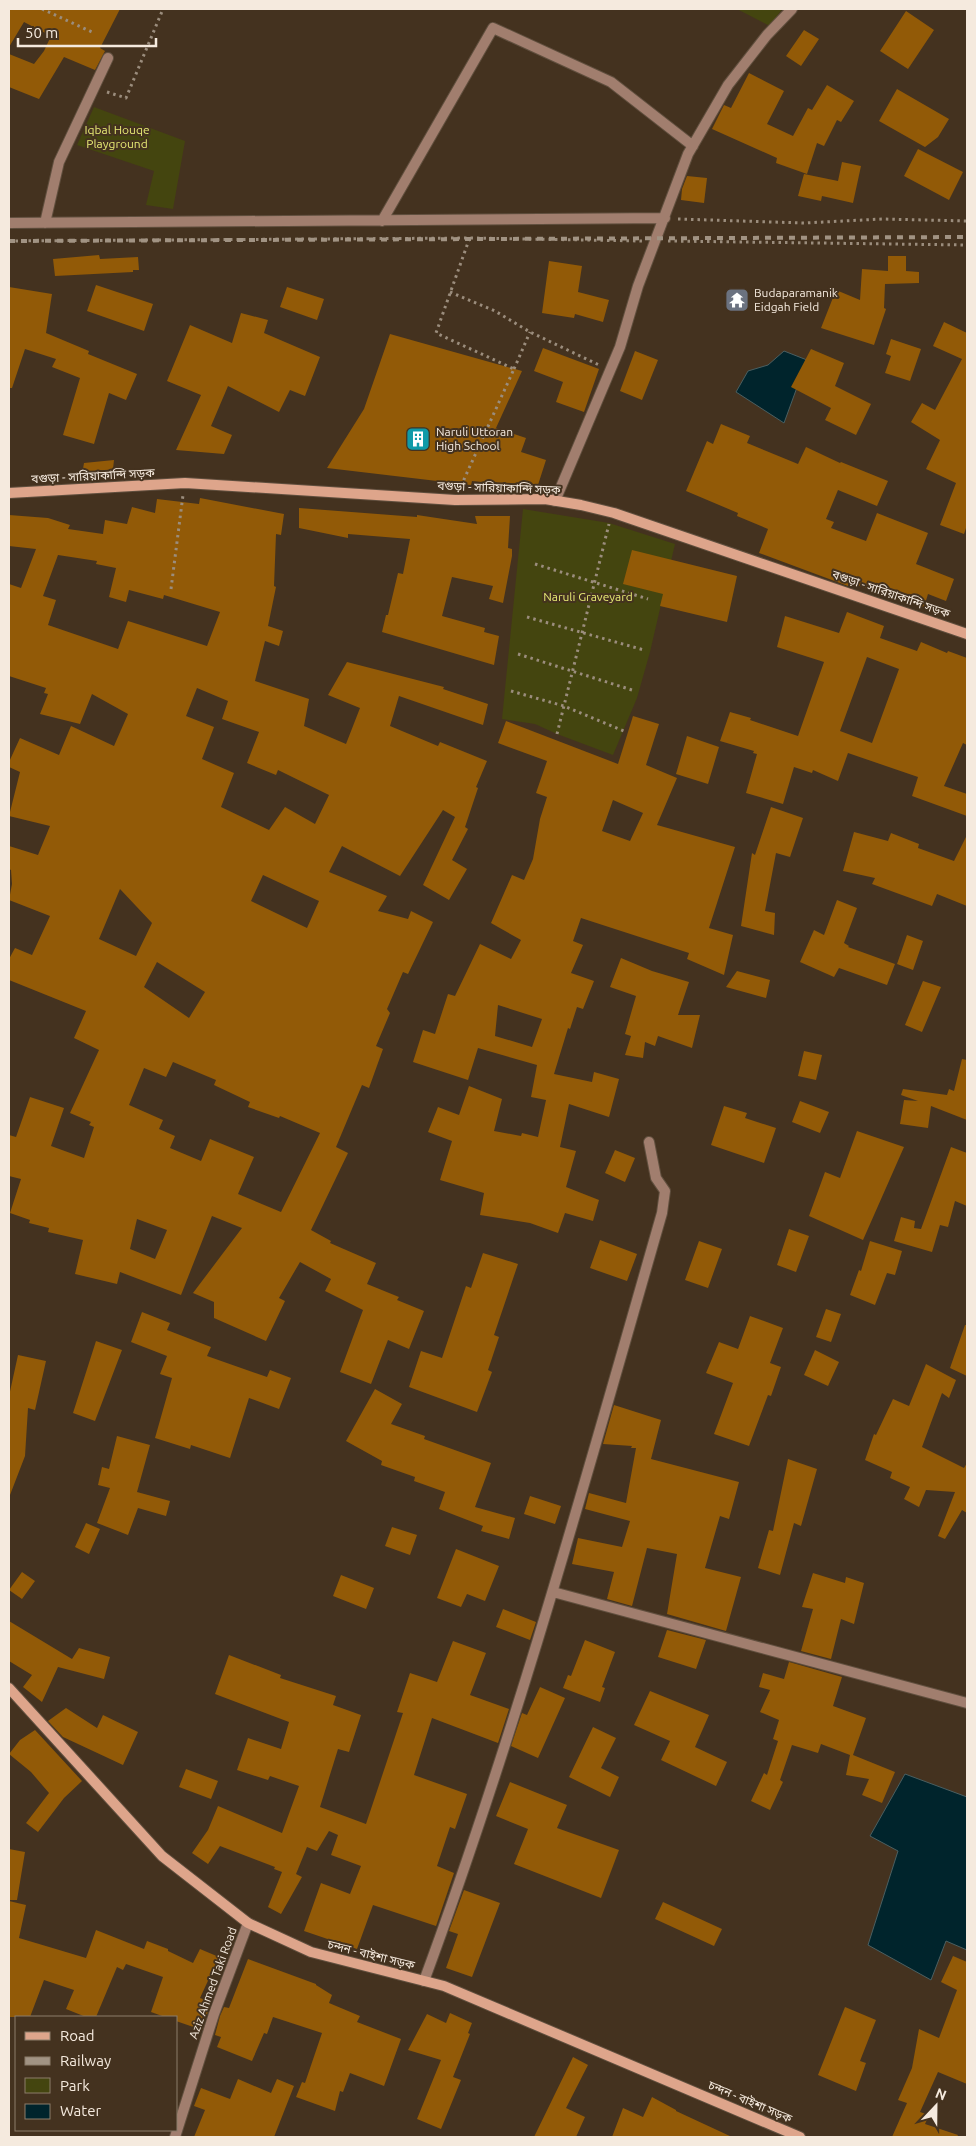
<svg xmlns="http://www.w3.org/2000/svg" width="976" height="2146" viewBox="0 0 976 2146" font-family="Ubuntu,'Noto Sans Bengali',sans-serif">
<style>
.green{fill:#44450f}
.water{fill:#00242c;stroke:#4a5f61}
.building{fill:#925a07;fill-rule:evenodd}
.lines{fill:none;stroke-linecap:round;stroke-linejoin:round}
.minor-casing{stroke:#604f3e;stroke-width:12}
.tertiary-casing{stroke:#604f3e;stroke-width:12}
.secondary-casing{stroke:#604f3e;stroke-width:12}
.path{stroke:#9b8d7d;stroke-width:3;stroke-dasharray:2.5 4;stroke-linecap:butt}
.minor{stroke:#a17e6e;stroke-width:10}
.tertiary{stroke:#a17e6e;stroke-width:10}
.secondary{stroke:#dea58b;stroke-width:10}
.rail{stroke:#a19383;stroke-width:4;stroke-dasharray:6 6;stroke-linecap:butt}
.labels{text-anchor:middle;stroke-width:4;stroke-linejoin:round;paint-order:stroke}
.park-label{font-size:12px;fill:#e7ea74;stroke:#44321f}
.poi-label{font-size:12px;fill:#f5eade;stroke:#44321f;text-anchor:start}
.street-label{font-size:12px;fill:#f5eade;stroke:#44321f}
</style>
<rect width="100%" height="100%" fill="#44321f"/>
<!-- green -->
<path class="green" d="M737,9H782L770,26Z
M94,107L185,141L173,209L146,205L154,171L77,145Z
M523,509L609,523L675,544L650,652L637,698L613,755L557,734L535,724L502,719Z"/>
<!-- water -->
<path class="water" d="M784,351L807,360L784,423L736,392L748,371L768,365Z
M905,1774L967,1797V1950L946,1941L931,1980L868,1945L898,1851L870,1836Z"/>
<!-- building -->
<path class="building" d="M9,9H120L100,48L105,51L95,70L64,57L39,99L9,87V54L34,64L44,51L51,36L24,22L9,47Z
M906,11L934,30L908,69L880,51Z
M804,30L819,39L801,66L786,56Z
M749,73L784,91L767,124L793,136L808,108L812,110L827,85L854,101L841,122L837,120L824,146L817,143L807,174L776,163L777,158L712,129L724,105L731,108Z
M897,89L949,119L938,137L925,147L879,121Z
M918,149L963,172L949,200L904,176Z
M842,162L861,166L853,203L822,196L821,201L798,196L804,174L838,181Z
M687,176L707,178L704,203L681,200L682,189Z
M99,255L100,259L138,257L139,270H133V272L55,276L53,259Z
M888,256H906V271L919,272V283L885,284L884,308L886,309L874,345L821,328L836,290L860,300L862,269L888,271Z
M549,261L582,266L578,292L609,300L603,322L575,314L574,318L542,313Z
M96,285L153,304L144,331L87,311Z
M9,287L52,294L46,333L89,351L88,354L137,374L126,400L109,393L94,444L63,435L80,378L52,367L56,359L25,349L12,388H9Z
M287,287L324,299L317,320L280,307Z
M241,313L268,320L264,333L320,357L305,396L290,390L279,412L228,386L211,426L232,435L224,454L176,450L201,395L167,381L190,325L232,343Z
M944,322L967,333V525L964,534L940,525L956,483L926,469L940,440L911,422L922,403L935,410L962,359L933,346Z
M390,334L522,371L496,428L526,438L521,452L546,460L537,488H515L516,486L472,481L471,485L327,468L364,409Z
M891,339L921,349L910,381L885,373L891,356L886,354Z
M543,348L599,369L584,412L556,402L563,382L534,371Z
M811,349L844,363L835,386L871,404L856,435L825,420L831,408L791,387Z
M635,351L658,360L642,400L620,391Z
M721,424L750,436L747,443L798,464L806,447L840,463L841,462L888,481L877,506L838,490L826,519L834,522L831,528L866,541L877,513L928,533L916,564L954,579L946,601L928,594L924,607L883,593V595L850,582L848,586L759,553L768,529L737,516L738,513L686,491L707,441L713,444Z
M114,460L112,478L81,480L84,463Z
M200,498L284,514L281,535L276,534L274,586L276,587L268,626L283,631L279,646L265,641L255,681L309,699L304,726L346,744L360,708L328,695L347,662L444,687L443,689L488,704L483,725L399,696L390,726L438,746L440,742L487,761L476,787L478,788L465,827L468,829L452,860L467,869L449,900L423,885L455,817L443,810L400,876L342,846L329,872L387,896L378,911L408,919L411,911L433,922L408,974L403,972L387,1009L390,1013L376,1046L383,1049L369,1088L362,1085L336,1147L348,1153L311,1230L331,1241L330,1243L376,1263L367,1284L399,1297L397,1300L424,1311L409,1349L388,1340L371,1384L340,1372L363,1310L325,1291L331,1279L300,1262L279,1298L285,1301L266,1341L214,1318V1302L193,1293L242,1228L212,1216L181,1295L120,1272L117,1284L75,1274L83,1240L48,1232L49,1228L29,1223L30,1220L10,1213L21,1179L9,1176V1135L16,1137L30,1097L64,1108L51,1146L84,1158L94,1127L89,1125L91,1122L70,1113L99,1050L74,1038L86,1011L9,980V959L15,948L32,955L50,916L9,900L12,884L11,870L9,869V846L38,855L50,826L9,816L20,772L9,767V762L20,738L59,755L71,726L114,746L128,714L92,694L80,724L40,714L48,694L44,693L46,688L9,676V584L21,588L36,549L9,546V515L48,518L70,525L68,529L103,534L105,520L127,524L132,507L155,513L157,499L199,504ZM58,555L97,561L96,564L116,568L109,597L126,602L129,590L163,599L164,595L220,612L207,646L128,621L118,649L48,625L56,600L43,596ZM197,688L228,701L222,719L259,732L247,763L276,775L278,770L329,795L315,824L285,807L269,830L221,807L234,773L202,759L214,727L186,716ZM263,875L319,901L307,928L251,901ZM120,889L152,923L136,956L99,939ZM157,962L205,992L189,1018L144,987ZM173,1062L216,1080L214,1085L250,1102L248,1107L279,1118L280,1116L320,1133L281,1212L238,1194L254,1157L210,1139L201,1161L170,1148L175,1136L159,1129L163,1120L129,1105L144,1068L166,1077ZM137,1219L167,1230L155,1259L130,1249Z
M299,508L417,517V515L477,524L475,516H510L508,548L512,549V556L503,603L489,599L493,586L452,577L442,616L485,628L484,632L499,636L494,665L382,632L386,615H388L398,573L403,574L410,539L348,534V538L299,528Z
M632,550L737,576L727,622L660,606L663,594L623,584Z
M847,612L884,626L880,638L917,651L921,642L947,653L948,651L967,658V745L963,743L944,786L967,794V816L912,796L918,777L848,753L838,781L813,770L812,773L794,767L783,804L746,793L757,754L753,753L754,751L720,741L730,712L751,718L750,720L798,736L824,662L777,647L785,616L839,633ZM867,657L899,669L872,743L840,731Z
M633,716L659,724L646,765L677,778L657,825L735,847L709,928L733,935L724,975L687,959L689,953L581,918L573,941L583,945L571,973L594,981L583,1009L577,1007L570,1029L568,1028L554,1074L592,1082L594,1072L619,1079L609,1117L569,1104L560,1147L576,1151L566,1187L599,1200L593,1221L565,1213L558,1233L530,1223L480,1215L484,1193L440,1180L452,1141L428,1132L438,1107L459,1115L469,1086L502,1099L494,1131L521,1136L522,1133L538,1137L546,1100L531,1097L537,1065L478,1048L468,1080L413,1062L423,1030L435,1034L448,994L455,996L480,944L511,959L521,940L491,923L512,875L524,880L533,859L540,819L547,797L536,793L547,761L498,743L506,721L618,764ZM613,800L643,813L630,841L602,831ZM498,1005L542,1019L532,1047L495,1036Z
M687,736L719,747L708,784L676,774Z
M771,807L803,818L790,857L776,853L765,911L775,913L774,935L741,926L752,853L755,855Z
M854,832L888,841L891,833L919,844L918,848L954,861L967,835V906L937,894L932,906L872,884L875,878L843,871Z
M837,900L857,908L844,943L849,946L848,947L895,964L887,985L839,968L834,977L800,962L814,930L824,935Z
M907,935L923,941L913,970L897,964Z
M621,958L652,971L689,982L678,1015H700L692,1048L658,1036L655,1046L645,1042L643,1058L625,1055L631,1036L625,1034L636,996L610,987Z
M737,971L770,980L766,998L726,987Z
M923,981L941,987L922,1032L905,1025Z
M804,1051L822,1055L816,1080L798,1076Z
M962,1059L967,1060V1120L931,1106L928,1128L900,1124L904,1100L918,1101L901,1095L903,1089L947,1095L949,1089L954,1091Z
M800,1101L829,1112L820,1133L792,1122Z
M724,1106L747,1113L745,1118L776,1128L764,1163L711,1145Z
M857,1131L904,1147L863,1240L809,1216L825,1172L840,1178Z
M951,1147L967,1153V1206L955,1201L948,1227L940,1225L932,1252L894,1241L901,1217L915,1221L914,1228L921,1229Z
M615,1150L635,1158L625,1182L605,1173Z
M789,1229L809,1236L796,1272L777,1265Z
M600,1240L637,1254L627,1281L590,1268Z
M699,1241L722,1249L708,1288L685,1280Z
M870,1241L902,1251L895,1275L887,1273L875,1305L850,1295L859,1270L861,1271Z
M483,1253L518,1264L494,1335L499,1337L488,1370L492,1372L477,1412L409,1387L421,1351L442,1358L466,1286L471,1288Z
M826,1309L841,1314L831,1342L816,1337Z
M142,1312L170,1323L167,1330L211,1347L207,1356L267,1377L270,1370L291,1378L279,1409L249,1398L230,1458L191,1445L190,1449L155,1438L172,1378L160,1374L167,1356L131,1342Z
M750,1316L783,1328L770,1363L781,1367L771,1396L768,1395L749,1446L714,1434L733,1383L706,1373L719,1342L738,1349Z
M965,1325H967V1376L950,1368Z
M96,1341L122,1350L95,1421L73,1413Z
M815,1350L839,1362L828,1386L804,1375Z
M18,1355L46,1361L35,1410L28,1408L25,1456L10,1495L9,1494V1396Z
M926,1364L956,1380L949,1398L942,1393L922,1447L964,1468L967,1463V1513L962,1510L945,1539L938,1536L955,1492L926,1490L919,1507L904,1499L910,1487L890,1478L892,1472L865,1460L874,1434L876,1435L893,1399L909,1406Z
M375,1389L402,1404L391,1424L425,1436L424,1439L491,1463L475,1507L515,1518L509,1539L481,1531L483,1526L439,1509L445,1492L414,1481L415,1477L381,1465L382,1461L346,1441Z
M614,1405L661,1420L651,1459L739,1482L729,1519L720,1516L705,1568L741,1577L726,1631L667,1614L677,1554L647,1548L632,1606L607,1599L614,1572L572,1564L578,1538L622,1547L630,1521L585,1509L589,1493L626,1503L636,1448H631L632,1446L603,1444Z
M117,1436L150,1445L137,1492L170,1501L166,1516L138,1508L128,1535L97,1523L110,1488L98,1485L102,1467L109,1469Z
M788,1459L817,1469L801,1526L794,1523L780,1575L758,1568L769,1530L773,1531Z
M530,1496L561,1506L555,1524L524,1514Z
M86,1523L100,1529L89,1554L75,1547Z
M392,1527L417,1535L410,1555L385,1546Z
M456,1549L499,1566L485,1601L467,1594L461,1607L437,1598Z
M22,1572L35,1581L22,1599L9,1590Z
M813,1573L845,1583L846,1577L864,1583L854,1624L841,1619L831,1659L801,1651L813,1609L802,1607Z
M341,1575L374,1588L366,1609L333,1596Z
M503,1609L536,1622L530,1640L496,1627Z
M9,1621L72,1659L79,1648L110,1657L104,1679L58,1667L42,1702L23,1687L32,1675L9,1661Z
M667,1630L706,1640L696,1669L658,1657Z
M585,1640L615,1652L602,1687L605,1688L600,1702L563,1688L568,1675L571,1676Z
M453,1641L486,1653L470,1695L509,1709L498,1743L432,1718L414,1775L467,1794L455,1829L450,1827L437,1866L454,1873L436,1926L373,1905L357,1949L304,1931L321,1883L350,1894L361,1866L331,1855L338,1835L329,1831L317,1851L307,1847L296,1874L302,1877L281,1914L268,1907L282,1872L274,1869L275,1867L220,1846L208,1864L192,1853L208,1830L218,1806L282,1833L299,1786L270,1776L268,1780L237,1770L248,1738L281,1749L289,1722L215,1694L229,1655L281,1675L280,1678L336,1696L333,1705L361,1715L349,1752L338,1749L320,1807L366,1824L403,1713L397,1712L410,1673L437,1682Z
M789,1662L842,1677L833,1706L866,1718L853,1755L895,1772L882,1803L862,1795L869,1779L846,1775L850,1755L821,1744L818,1753L792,1745L780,1780L783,1782L770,1810L751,1801L764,1773L767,1775L778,1741L773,1739L779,1720L760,1712L770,1690L759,1687L763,1673L784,1679Z
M540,1687L565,1698L538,1758L511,1746L522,1713L527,1715Z
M650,1691L709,1715L695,1747L727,1762L716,1786L661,1760L670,1741L634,1725Z
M66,1708L97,1728L103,1715L138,1732L123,1765L63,1737L48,1721Z
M593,1727L616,1738L601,1768L619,1777L610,1797L569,1777Z
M35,1730L82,1781L64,1798L38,1832L26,1823L49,1793L31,1772L9,1754L20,1740Z
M186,1769L218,1781L211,1799L179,1787Z
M510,1782L567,1805L557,1828L619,1850L601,1898L514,1864L528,1829L496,1816Z
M9,1849L25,1852L17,1900H9Z
M464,1890L500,1903L472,1977L446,1968L458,1934L449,1931Z
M9,1901L26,1905L19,1938L86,1958L96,1930L144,1949L147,1941L168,1949V1951L193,1963L200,1949L219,1957L200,1998L211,2002L202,2030L176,2021V2017H165L151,2012L163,1977L126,1964L123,1970L117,1967L96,2017H86L66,2009L74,1990L44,1980L30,2017H9Z
M663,1902L722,1929L714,1946L655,1919Z
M953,1956L967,1962V2084L938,2072L920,2112L929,2115L925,2124L958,2135L957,2137H892L907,2103L898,2100L912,2068L919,2029L939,2038L957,1990L941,1982Z
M248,1959L316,1984V1985L332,1995L329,2003L360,2016L357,2022L401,2039L384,2086L350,2073L343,2092L340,2091L335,2111L296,2097L302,2082L305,2083L322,2033L273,2017L267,2034L264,2033L252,2061L217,2047L221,2037L215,2035L220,2016L224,2007L229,2008Z
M845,2007L876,2020L860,2061L866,2063L856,2091L818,2075Z
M450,2013L472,2023L468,2033L470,2034L453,2077L461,2080L441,2129L417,2119L441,2060L408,2050L427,2014L446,2023Z
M573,2057L588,2065L566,2108L585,2117L576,2137H534Z
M238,2079L271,2093L277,2079L294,2086L274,2137H194L205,2110L194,2106L201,2088L230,2099Z
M652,2097L676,2110V2111L732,2137H612L623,2108L643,2117Z"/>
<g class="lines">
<!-- minor casing -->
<g class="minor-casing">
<path id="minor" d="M382,221L493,28L611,82L693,146
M9,223L665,218
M45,223L59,162L108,58
M555,501L620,347L638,286L688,154L728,85L767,35L792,9
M553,1592L967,1703
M424,1981C517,1729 588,1471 662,1213L665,1191L656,1178L649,1142"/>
</g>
<!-- tertiary casing -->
<g class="tertiary-casing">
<path id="tertiary" d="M175,2137L214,2014L248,1923"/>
</g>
<!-- secondary casing -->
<g class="secondary-casing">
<path id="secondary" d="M9,493L185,483L455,500L545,499L581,505L614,513L967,634
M9,1688L162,1856L248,1923L311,1952L444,1986L800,2137"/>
</g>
<!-- path -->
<path class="path" d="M42,9L92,32
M107,92L126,98L163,9
M678,219L804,223L882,219L967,221
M9,241L470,238L642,241
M668,241L967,245
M450,292L495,311L530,332L599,365
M514,369L530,332
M461,486L514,369L436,333L470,237
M535,564L648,599
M171,589L183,495
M527,617L644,650
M518,654L632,690
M511,691L564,706L624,731
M557,734L609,524"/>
<!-- minor -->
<use href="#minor" class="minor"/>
<!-- tertiary -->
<use href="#tertiary" class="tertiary"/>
<!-- secondary -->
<use href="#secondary" class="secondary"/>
<!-- rail -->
<path class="rail" d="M9,241L967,237"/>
</g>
<!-- icons -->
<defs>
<g id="temple-square" transform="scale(1.25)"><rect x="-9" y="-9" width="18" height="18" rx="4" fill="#6b7280" stroke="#44321f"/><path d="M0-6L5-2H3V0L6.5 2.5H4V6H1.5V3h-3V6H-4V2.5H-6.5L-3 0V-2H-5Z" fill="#fff"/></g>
<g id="building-square" transform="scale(1.25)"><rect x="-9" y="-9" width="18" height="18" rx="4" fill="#0f9aa8" stroke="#44321f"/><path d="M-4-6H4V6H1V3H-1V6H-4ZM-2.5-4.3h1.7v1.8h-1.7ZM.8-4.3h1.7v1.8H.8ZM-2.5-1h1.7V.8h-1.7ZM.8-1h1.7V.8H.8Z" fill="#fff"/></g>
</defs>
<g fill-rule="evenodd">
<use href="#temple-square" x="737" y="300"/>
<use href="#building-square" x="418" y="439"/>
</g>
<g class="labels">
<!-- park labels -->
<g class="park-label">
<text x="117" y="134">Iqbal Houqe<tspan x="117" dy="14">Playground</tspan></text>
<text x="588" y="601">Naruli Graveyard</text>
</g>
<!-- poi labels -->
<g class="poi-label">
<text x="754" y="297">Budaparamanik<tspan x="754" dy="14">Eidgah Field</tspan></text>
<text x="436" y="436">Naruli Uttoran<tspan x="436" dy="14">High School</tspan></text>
</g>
<!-- street labels -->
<g class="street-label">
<text transform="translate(93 476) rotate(-3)" y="4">বগুড়া - সারিয়াকান্দি সড়ক</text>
<text transform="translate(499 488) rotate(2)" y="4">বগুড়া - সারিয়াকান্দি সড়ক</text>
<text transform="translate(891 594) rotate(19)" y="4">বগুড়া - সারিয়াকান্দি সড়ক</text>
<text transform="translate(371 1955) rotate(14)" y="4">চন্দন - বাইশা সড়ক</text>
<text transform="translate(213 1983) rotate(-70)" y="4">Aziz Ahmed Taki Road</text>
<text transform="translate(750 2102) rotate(23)" y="4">চন্দন - বাইশা সড়ক</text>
</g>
</g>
<!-- border -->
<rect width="976" height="2146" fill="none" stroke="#f5eade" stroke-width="20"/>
<!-- legend -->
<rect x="15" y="2016" width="162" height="115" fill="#44321f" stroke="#8b7c6b"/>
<rect x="25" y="2032" width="25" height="8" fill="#dea58b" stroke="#8b7c6b"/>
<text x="60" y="2041" font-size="15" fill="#f5eade">Road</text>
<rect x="25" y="2057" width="25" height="8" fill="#a19383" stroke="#8b7c6b"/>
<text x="60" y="2066" font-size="15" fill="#f5eade">Railway</text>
<rect x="25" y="2078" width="25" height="15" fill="#44450f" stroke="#8b7c6b"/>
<text x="60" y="2091" font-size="15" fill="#f5eade">Park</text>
<rect x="25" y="2104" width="25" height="15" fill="#00242c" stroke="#8b7c6b"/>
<text x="60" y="2116" font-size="15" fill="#f5eade">Water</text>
<!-- north arrow -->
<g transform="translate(936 2106) rotate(22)" stroke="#44321f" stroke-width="4" paint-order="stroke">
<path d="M0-4L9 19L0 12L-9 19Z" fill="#f5eade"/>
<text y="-8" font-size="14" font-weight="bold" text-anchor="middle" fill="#f5eade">N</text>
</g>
<!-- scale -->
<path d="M18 38v8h138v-8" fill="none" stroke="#f5eade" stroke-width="2.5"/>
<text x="25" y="38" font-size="15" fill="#f5eade" stroke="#44321f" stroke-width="4" paint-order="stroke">50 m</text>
</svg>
